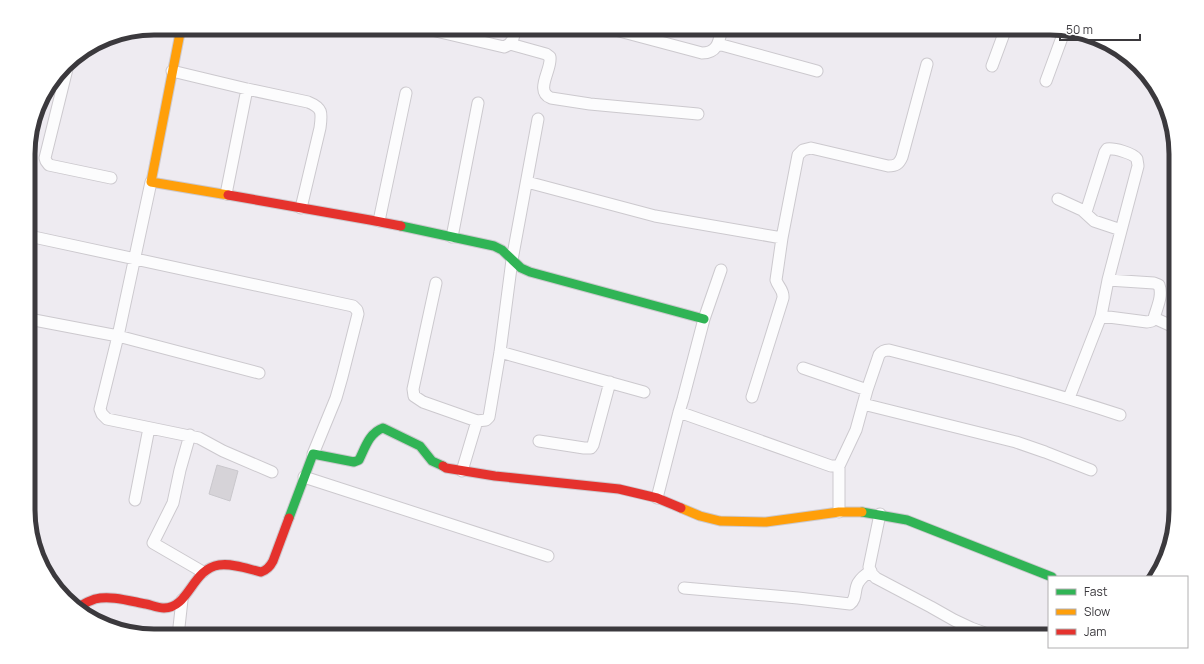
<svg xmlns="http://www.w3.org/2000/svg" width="1204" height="664" viewBox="0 0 1204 664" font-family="Manrope,sans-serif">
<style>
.building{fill:#d6d3d8;stroke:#c9c7cc}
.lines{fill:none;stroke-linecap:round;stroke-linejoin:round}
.street-casing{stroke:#ccc9ce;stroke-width:13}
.fast-casing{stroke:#ccc9ce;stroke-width:11}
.slow-casing{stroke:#ccc9ce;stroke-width:11}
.jam-casing{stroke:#ccc9ce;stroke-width:11}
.street{stroke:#fcfcfd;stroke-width:11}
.fast{stroke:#30b455;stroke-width:9}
.slow{stroke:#ff9f0a;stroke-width:9}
.jam{stroke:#e5322d;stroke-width:9}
.rim{fill:none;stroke:#3b393d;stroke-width:5}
</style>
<rect width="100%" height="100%" fill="#eeebf1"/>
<!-- building -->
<path class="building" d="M217,465L238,471L230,501L209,494Z"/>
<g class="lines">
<!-- street casing -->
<g class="street-casing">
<path id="street" d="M423,28L504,47C513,44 514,37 515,28
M608,28L702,53C718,53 719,41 722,28
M510,44L546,54L550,57C552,70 534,91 551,98L590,104L698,114
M718,44L817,71
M69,61L45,158L46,161L49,165L111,178
M992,66L1006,28
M172,71L247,89L308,102C323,108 322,113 320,128L301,208
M1046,81L1064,32
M527,182L655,216L782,238L776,280C778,287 784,290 783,298L752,397
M226,194L247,89
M1058,199L1082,210L1094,221L1121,230
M379,221L406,93
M29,236L353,306L357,310L358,314L342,377L336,398L313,454
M452,237L478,103
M782,238L798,155L803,150L811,148L888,166C896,166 899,164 902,157L927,64
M436,283L413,389L414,396L423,402L477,421L486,420L489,417L500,352L512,260L538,119
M1101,316L1147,322L1152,321L1154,318C1157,307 1163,296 1159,285L1154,283L1108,280
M1154,318L1174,327L1175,330L1176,334
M29,319L118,336L151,182
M500,352L644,392
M803,368L867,390
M259,373L118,336L100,409L102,414L107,419L199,438L223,451L272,472
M1069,398L1101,316L1108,280L1138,166C1138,164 1137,161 1137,159C1133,153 1114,148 1107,149L1105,152L1086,212
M863,404L1016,442L1045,452L1091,470
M679,412L831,466H839L856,430L867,390L879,355C882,351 884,350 889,350C967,370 1044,390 1120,415
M190,435L180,470L173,503L153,543L203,572
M539,441L584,448H591L593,445L610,382
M462,471L477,421
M304,477L548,556
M657,498L679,412L683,399L704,319L721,270
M135,500L149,428
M839,512V466
M880,514L869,567L872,574L876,578L931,607L954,620L971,628L993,636
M684,588L798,598L850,604C857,599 854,590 858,583C861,578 866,574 871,571
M178,636L182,600"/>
</g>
<!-- fast casing -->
<g class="fast-casing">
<path id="fast" d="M401,226L494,246L502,250L521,268L530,272L704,319
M862,512L907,520L1052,577
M289,518L313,454L354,462L359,460C365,448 369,433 383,428L420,446L432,461L443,466"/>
</g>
<!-- slow casing -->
<g class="slow-casing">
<path id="slow" d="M181,28L151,182L228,195
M681,508L700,516L720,521L766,522L839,512H862"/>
</g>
<!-- jam casing -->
<g class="jam-casing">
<path id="jam" d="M228,195L370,220L401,226
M443,466L446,468L495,476L619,489L657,498L681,508
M78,607C83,604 89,601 95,599C110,595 130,601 146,604C151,605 158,608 164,608C189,608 192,569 219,565C233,563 248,569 261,572C267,570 270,567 273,561L289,518"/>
</g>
<!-- street -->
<use href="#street" class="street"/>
<!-- fast -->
<use href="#fast" class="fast"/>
<!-- slow -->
<use href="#slow" class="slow"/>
<!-- jam -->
<use href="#jam" class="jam"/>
</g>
<!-- crop -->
<path d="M0 0H1204V664H0ZM154 35H1050A119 119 0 0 1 1169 154V510A119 119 0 0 1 1050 629H154A119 119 0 0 1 35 510V154A119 119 0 0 1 154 35Z" fill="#fff" fill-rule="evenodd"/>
<path class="rim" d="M154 35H1050A119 119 0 0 1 1169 154V510A119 119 0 0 1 1050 629H154A119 119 0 0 1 35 510V154A119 119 0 0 1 154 35Z"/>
<!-- legend -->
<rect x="1048" y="576" width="140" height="72" fill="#ffffff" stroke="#b1b0b1"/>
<rect x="1056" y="589" width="20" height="6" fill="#30b455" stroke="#b1b0b1"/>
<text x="1084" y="596" font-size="12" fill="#3b393d">Fast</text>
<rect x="1056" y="609" width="20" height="6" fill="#ff9f0a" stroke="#b1b0b1"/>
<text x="1084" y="616" font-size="12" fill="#3b393d">Slow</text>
<rect x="1056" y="629" width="20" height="6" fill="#e5322d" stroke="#b1b0b1"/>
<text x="1084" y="636" font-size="12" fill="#3b393d">Jam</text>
<!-- scale -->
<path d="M1060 34v6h80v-6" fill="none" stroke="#3b393d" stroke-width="2"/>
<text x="1066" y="34" font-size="12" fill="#3b393d" stroke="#ffffff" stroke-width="3" paint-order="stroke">50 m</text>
</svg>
